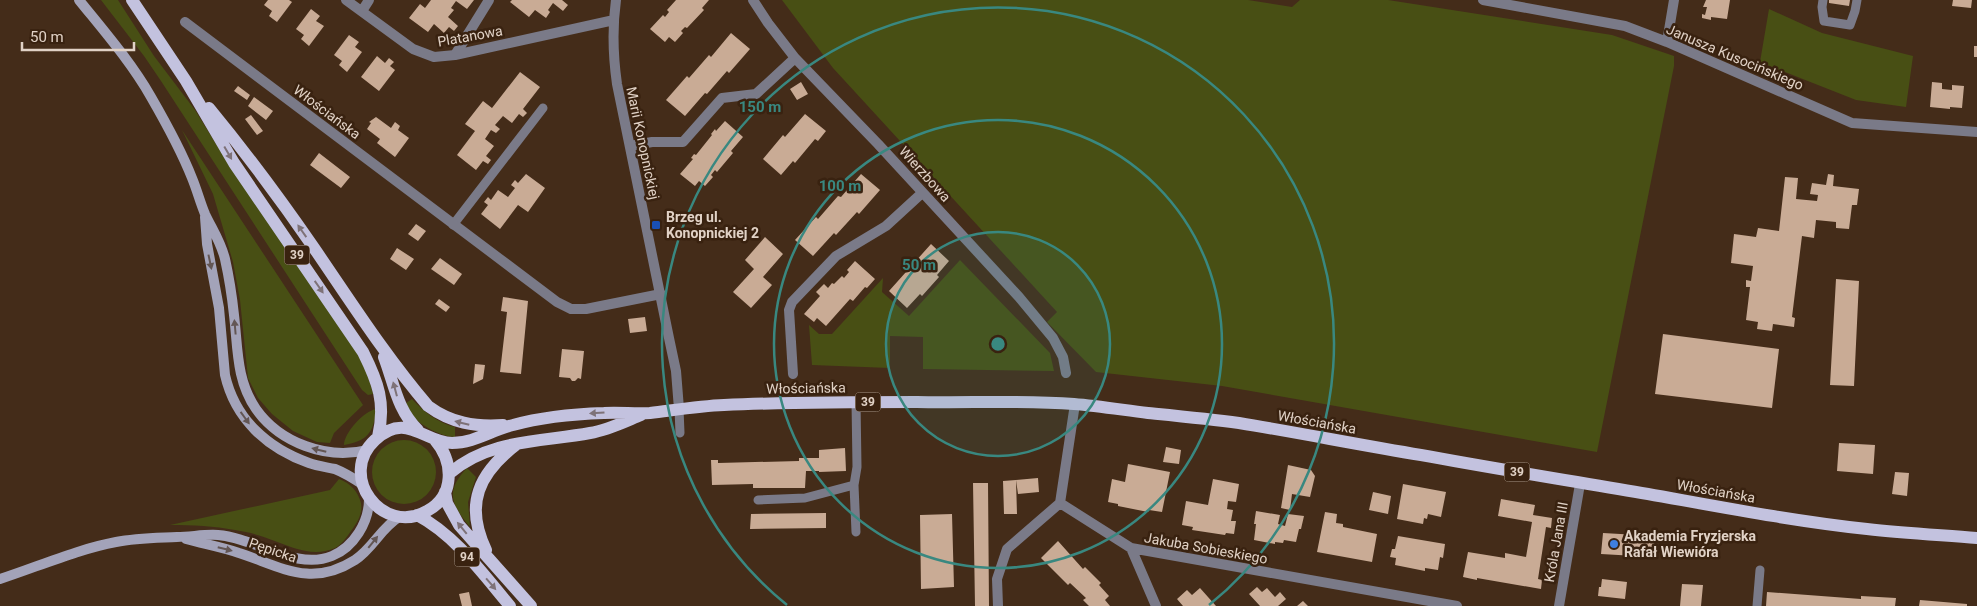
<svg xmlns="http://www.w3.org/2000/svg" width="1977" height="606" viewBox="0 0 1977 606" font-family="Roboto,sans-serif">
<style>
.green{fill:#484f14}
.building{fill:#c9ab95}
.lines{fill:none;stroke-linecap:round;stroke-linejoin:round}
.lane{stroke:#7a7a88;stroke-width:9}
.street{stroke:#7a7a88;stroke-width:10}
.secondary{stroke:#a3a3b9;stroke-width:10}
.primary{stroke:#c3c2df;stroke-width:12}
.oneway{fill:#7e7278}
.oneway2{fill:#635654}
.ring{fill:none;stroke:#398880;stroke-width:2.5}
.transit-dot{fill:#1a4fb4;stroke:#392210;stroke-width:2}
.shop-dot{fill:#3f7fe0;stroke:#392210;stroke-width:2}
.labels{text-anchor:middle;stroke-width:5;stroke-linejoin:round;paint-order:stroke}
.shield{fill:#392210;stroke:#af9d8f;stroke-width:1}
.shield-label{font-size:12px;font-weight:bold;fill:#e1d2c6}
.street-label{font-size:14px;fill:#e1d2c6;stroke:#392210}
.poi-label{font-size:14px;font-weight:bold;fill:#e1d2c6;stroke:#392210;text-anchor:start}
.centre{fill:#398880;stroke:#392210;stroke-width:2.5}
.ring-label{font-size:15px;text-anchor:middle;font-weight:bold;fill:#398880;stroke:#392210;stroke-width:5;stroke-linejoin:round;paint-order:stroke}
</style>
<rect width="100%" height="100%" fill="#442c19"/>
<!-- green -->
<path class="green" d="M101,0H118L154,56L195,110L216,144L355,349L367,371L373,394L368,395L362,390L161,81L144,56Z
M782,0H1248L1292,7L1300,0H1388L1612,35L1674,56V66L1597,452L1222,386L1096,372L1047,322L1057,312L833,68Z
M1769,9L1822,33L1913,56L1906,107L1856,100L1760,62Z
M182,130L363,405L334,433L330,443L317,442L293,431L272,414L258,398L248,378L240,300L233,262L213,194Z
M960,260L1050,353L1054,371L923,369V337L890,336V368L812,365L809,325L819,334H832L883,278L882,292L909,316Z
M412,399C424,412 438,423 455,427V437C442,437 419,425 411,414C409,411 408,406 406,403Z
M376,409C374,433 367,441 344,445C344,433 364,411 376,409Z
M372 472a32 32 0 1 1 64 0a32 32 0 1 1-64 0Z
M467,468L476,477L468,502L470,527C452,505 444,492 467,468Z
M339,479C350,483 358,491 361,503C363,514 357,523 351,531C347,537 341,545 335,548C313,558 292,547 272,540C260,535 248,532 235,530C214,526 193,525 170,525L330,490Z"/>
<!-- building -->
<path class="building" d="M268,0H289L292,2L277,22L269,16L272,11L264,5Z
M431,0H474L467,9L456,1L451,8L454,10L448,17L458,26L454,31L449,27L444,33L434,24L428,32L409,18L420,4L425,8Z
M512,0H562L568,5L563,11L553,3L548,10L550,12L546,18L535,10L529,17L510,2Z
M676,0H709L702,8L704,10L687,28L685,27L681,31L683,33L675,42L669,37L665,42L650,29L663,15L665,17L669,12L667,10Z
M1706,0H1730L1727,19L1711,17V20L1702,18V14L1705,15L1707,7H1703Z
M1829,0H1850L1849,6L1829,3Z
M1953,0H1972L1971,8L1952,6Z
M311,9L320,16L316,21L324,26L309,46L301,39L304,35L296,29Z
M731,33L750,49L729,73L727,71L707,94L705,93L685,116L666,100L687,76L689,78L709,55L711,57Z
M349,35L359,42L355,47L362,52L347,72L339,65L342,61L334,55Z
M1974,46H1977V57H1974Z
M377,56L385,63L389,58L394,62L390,66L395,70L379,91L361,77Z
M520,72L540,87L523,109L527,113L523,117L519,114L512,123L503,116L495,125L500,129L496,133L491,130L485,139L494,146L486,156L491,160L488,164L483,161L476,170L457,155L475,131L465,124L483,101L492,108Z
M801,82L808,94L797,100L790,89Z
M1932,82L1942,83V89L1952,90V85L1964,86L1962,108L1950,107V109L1930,107Z
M238,86L250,95L247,100L234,91Z
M254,97L273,111L266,120L248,106Z
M805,114L826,131L818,141L815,139L795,163L793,161L781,175L763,159L783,135L785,137Z
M251,115L263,131L257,135L245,119Z
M376,117L391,128L395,122L400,126L398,130L409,138L395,157L377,143L380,139L367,129L371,123L369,122Z
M725,121L743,137L731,151L733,153L717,172L715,170L711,175L713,177L705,186L699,181L695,186L680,174L693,159L691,158L694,154L696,155L712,135L711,134L715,129L716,131Z
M319,153L350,177L341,188L310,165Z
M526,174L545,188L528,212L518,205L500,229L481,214L488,205L484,202L488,197L491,200L498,190L508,197L515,188L511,185L515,180L518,183Z
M861,174L880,190L859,214L857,212L836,235L834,233L813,256L795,240L816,217L818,219L838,196L841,197Z
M1828,174L1834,175L1833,186L1859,189L1857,205H1852L1849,229L1836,228V222L1816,220L1814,238L1802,236L1792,317L1795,318L1794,327L1773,324L1772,331L1757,329L1758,322L1746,320L1750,287H1746V280L1751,281L1753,266L1731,263L1734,234L1756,237L1758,228L1779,231L1785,177L1798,178L1796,199L1817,201L1818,195L1810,194L1812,183L1826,185Z
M416,224L426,231L418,241L408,234Z
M765,237L783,254L763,277L772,285L751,308L733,292L754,269L745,260Z
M931,244L949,261L937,275L939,277L922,296L920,294L907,308L889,291Z
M397,248L414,259L406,270L390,259Z
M440,258L462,274L454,285L431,269Z
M855,261L875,279L867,288L865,287L853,301L850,299L826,326L817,318L814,322L804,314L820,296L816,292L824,284L828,288L832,283L834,284L842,276L844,278L849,272L847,270Z
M1836,279L1859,281L1854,386L1830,385Z
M503,297L528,301L521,374L500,372L507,312L501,311Z
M439,299L450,307L446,312L435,304Z
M645,317L647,331L630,333L628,319Z
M1663,334L1779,349L1772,408L1655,394Z
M562,349L584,351L581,379L578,378L575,381H572L570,378L559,377Z
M475,364L485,365L483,379L473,384Z
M1839,443L1875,445L1873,474L1837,471Z
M1166,447L1181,450L1179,464L1163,462Z
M845,448L846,471L819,472V471H806L805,488H753V484L712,485L711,460H718V463L799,461V458H819V450Z
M1128,464L1170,472L1162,512L1149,510L1148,512L1118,506V504L1108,502L1112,479L1125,482Z
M1288,465L1311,470L1315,476L1310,497L1292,494L1290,510L1281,508Z
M1895,472L1909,473L1907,496L1892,494Z
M1038,478L1039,492L1018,494L1016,480Z
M1213,479L1239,484L1236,502L1228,501L1227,509L1233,510L1231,521H1236L1234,534L1226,533L1225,535L1192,530L1193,527L1182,525L1186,501L1208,505Z
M1016,480L1017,514H1004L1003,481Z
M973,483H988L989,606H975Z
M1403,484L1446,492L1441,517L1428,514L1427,519L1424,518L1423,524L1397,519Z
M1373,492L1391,496L1388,514L1369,510Z
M1501,499L1535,505L1533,515L1552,518L1551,528L1546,527L1538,579L1542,580L1541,589L1477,578V580L1463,577L1468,552L1505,558V553L1526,557L1532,522L1498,516Z
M1256,511L1280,515L1278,524L1285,526L1288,514L1304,516L1301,529H1299L1296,542L1284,540L1283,543L1275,542V544L1254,540L1256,524H1254Z
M1325,512L1337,514L1336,523L1343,524V527L1377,534L1372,562L1317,552Z
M826,513V528L750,529L751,514Z
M952,514L954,587L921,589L920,515Z
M1603,533L1655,536L1653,557L1601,554Z
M1398,536L1445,544L1443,558L1440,557L1438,570L1425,568V571L1395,565L1396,558L1390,557L1392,549H1395Z
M1058,541L1083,569L1085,567L1101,583L1099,585L1109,596L1105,600L1110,606H1089L1083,600L1086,598L1070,583L1068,585L1041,558Z
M1602,579L1627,582L1625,599L1598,596L1599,587H1601Z
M1682,584L1703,585L1701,606H1680Z
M1257,587L1262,592L1267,588L1275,597L1280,592L1286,599L1278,606H1260L1249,594Z
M1200,588L1216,606H1183L1177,599L1187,590L1192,595Z
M469,592L472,606H462L459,594Z
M1767,592L1861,599V596L1896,598L1895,606H1766Z
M1920,600L1967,604V606H1919Z
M1303,601L1308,606H1297Z"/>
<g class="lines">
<!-- lane -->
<path class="lane" d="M1823,0L1822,7L1824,21L1850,25L1855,11L1857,0
M453,225L543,108
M679,409L680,433
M854,485L856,532
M758,500L805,498L854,485L857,467L856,402
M1757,606L1760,570"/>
<!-- street -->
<path class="street" d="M346,0L413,49L434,57L455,55L614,20
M616,0C612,29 613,56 617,84L669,338L676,371L679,409
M753,0L768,23L795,58L878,144L1019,297L1053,338L1063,357L1066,373
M1483,0L1625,26L1667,42L1852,123L1977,132
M362,11L369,0
M185,22L557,302L571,309H586L661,294
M1667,42L1674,0
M455,55L489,0
M630,146L652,142H683L722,98L756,94L795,58
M793,374L789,310L792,302L836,256L886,226L922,193
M1075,404L1060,503L1131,548L1457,606
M1131,548L1156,606
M998,606L997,579L1007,549L1060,503
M1559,606L1580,484"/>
<!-- secondary -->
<path class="secondary" d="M79,0C104,31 131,62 151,97C166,123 181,150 192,178C197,190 200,202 205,214C212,229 221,242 225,259C229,277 232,296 234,315C238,348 236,380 256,409C280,443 327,460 367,450
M205,217L207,244L219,308L225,375C235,419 267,448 309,463C317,466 326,467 335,469C345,473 353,478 362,484
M186,539C204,544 222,547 239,553C282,567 311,588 355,560C373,548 381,528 399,517
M0,579C37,567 78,549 116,542C136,538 156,538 177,537C191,537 204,534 218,535C256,538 296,571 332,556C354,547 369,522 369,499"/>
<!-- primary -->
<path class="primary" d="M132,0L186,81L234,163L363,352C378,382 386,403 378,437
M209,108C246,153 281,200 314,248C351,302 386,357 428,406C451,423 475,427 503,425
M384,357C394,383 397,410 418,430
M435,440C454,462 455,496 427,511C382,537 337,475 375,440C406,411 423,442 452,443C474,443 492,430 513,425C542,417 575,414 604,413C620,412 635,414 650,413C675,410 699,406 724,405C788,402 853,402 917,402C969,403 1022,400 1074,404C1099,406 1123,410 1148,413C1178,416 1209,419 1239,423C1300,433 1360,445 1421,455C1497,469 1572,481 1648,494C1721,507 1793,521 1867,529C1903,533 1940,535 1977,538
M450,473C489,439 542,442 590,433C608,430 624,422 641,415
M445,492L447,503L459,525L531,606
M417,515C455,535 483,574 510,606
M486,550C464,504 479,473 517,444"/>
</g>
<!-- one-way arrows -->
<defs><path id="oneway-solid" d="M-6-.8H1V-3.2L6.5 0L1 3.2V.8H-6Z" transform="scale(1.25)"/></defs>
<g class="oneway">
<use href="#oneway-solid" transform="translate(228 153) rotate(60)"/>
<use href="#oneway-solid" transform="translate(302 231) rotate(-125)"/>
<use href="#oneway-solid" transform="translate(319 287) rotate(55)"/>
<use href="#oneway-solid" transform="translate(395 389) rotate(-105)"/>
<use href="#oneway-solid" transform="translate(597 413) rotate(176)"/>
<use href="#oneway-solid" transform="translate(462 423) rotate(-166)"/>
<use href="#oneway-solid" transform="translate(462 528) rotate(-129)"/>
<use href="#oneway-solid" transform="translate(491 584) rotate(49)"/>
</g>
<g class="oneway2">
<use href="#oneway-solid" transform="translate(210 262) rotate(78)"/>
<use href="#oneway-solid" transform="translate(235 327) rotate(-95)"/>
<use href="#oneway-solid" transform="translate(245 418) rotate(54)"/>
<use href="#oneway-solid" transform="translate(319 450) rotate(-166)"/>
<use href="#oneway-solid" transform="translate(373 542) rotate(-51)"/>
<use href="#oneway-solid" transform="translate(225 549) rotate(14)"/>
</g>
<!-- distance rings -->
<circle cx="998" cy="344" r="112" fill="#398880" fill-opacity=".12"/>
<g class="ring">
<circle cx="998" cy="344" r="112"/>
<circle cx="998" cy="344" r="224"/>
<path d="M787 605A336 336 0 1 1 1209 605"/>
</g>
<!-- markers -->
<rect class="transit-dot" x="651" y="220" width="10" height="10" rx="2.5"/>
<circle class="shop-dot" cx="1614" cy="544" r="5"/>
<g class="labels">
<!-- shield labels -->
<g class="shield">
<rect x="284.5" y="245.5" width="25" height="19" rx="4"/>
<rect x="855.5" y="392.5" width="25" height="19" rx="4"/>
<rect x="1504.5" y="462.5" width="25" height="19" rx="4"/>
<rect x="454.5" y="547.5" width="25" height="19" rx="4"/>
</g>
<g class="shield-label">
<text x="297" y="259">39</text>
<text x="868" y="406">39</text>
<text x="1517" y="476">39</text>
<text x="467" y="561">94</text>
</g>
<!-- street labels -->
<g class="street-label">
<text transform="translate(470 36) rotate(-10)" y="5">Platanowa</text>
<text transform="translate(1735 57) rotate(23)" y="5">Janusza Kusocińskiego</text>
<text transform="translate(327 112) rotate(37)" y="5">Włościańska</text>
<text transform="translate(643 143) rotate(78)" y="5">Marii Konopnickiej</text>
<text transform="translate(925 174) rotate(48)" y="5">Wierzbowa</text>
<text transform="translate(806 388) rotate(-1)" y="5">Włościańska</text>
<text transform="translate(1317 422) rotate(10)" y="5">Włościańska</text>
<text transform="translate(1716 491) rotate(10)" y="5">Włościańska</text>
<text transform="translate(1556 542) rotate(-80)" y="5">Króla Jana III</text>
<text transform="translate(1206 548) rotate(10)" y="5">Jakuba Sobieskiego</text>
<text transform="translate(273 550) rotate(19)" y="5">Pępicka</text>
</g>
<!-- poi labels -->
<g class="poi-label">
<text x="666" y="222">Brzeg ul.<tspan x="666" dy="16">Konopnickiej 2</tspan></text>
<text x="1624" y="541">Akademia Fryzjerska<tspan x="1624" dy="16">Rafał Wiewióra</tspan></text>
</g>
</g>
<circle cx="998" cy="344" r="8" class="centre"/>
<g class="ring-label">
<text x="760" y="112">150 m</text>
<text x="840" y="191">100 m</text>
<text x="919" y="270">50 m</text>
</g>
<!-- scale -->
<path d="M22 42v8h112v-8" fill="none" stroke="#e1d2c6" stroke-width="2.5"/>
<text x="30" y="42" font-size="15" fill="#e1d2c6" stroke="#392210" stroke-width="4" paint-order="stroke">50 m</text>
</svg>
